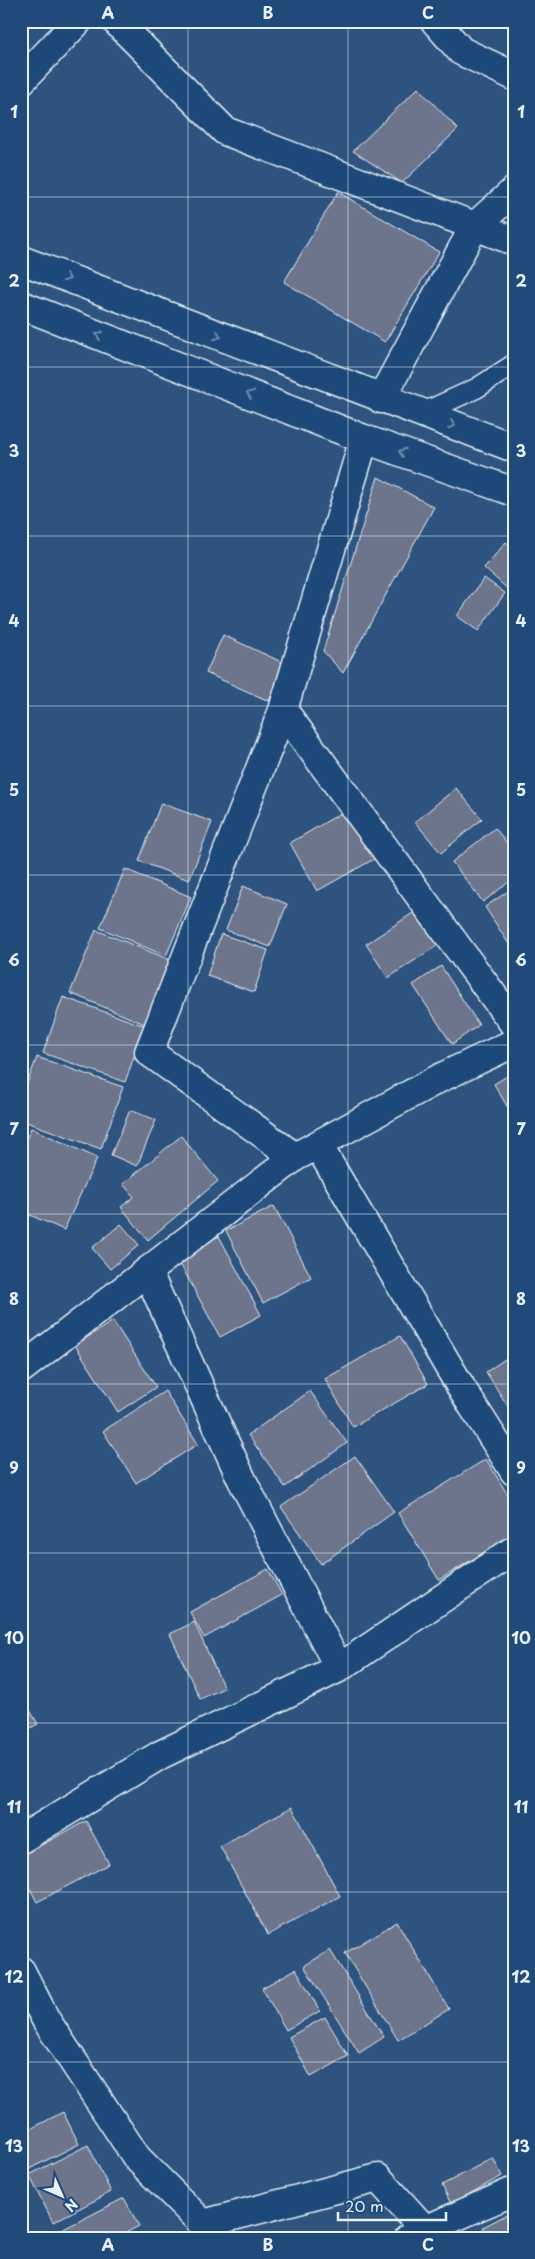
<svg xmlns="http://www.w3.org/2000/svg" width="535" height="2259" viewBox="0 0 535 2259" font-family="'Playpen Sans',sans-serif">
<style>
.building{fill:#6c758c;stroke:#e8f1f8}
.lines{fill:none;stroke-linecap:round;stroke-linejoin:round}
.service-casing{stroke:#e8f1f8;stroke-width:22}
.minor-casing{stroke:#e8f1f8;stroke-width:31}
.secondary-casing{stroke:#e8f1f8;stroke-width:31}
.service{stroke:#1f4a7a;stroke-width:19}
.minor{stroke:#1f4a7a;stroke-width:28}
.secondary{stroke:#1f4a7a;stroke-width:28}
.oneway{stroke:#6f8dac}
.grid{fill:none;stroke:#e8f1f8;stroke-width:1;stroke-opacity:0.55}
.neatline{fill:none;stroke:#e8f1f8;stroke-width:2}
.grid-label{font-size:16px;text-anchor:middle;font-weight:bold;fill:#e8f1f8}
</style>
<rect width="100%" height="100%" fill="#2e537e"/>
<filter id="ink" filterUnits="userSpaceOnUse"><feTurbulence type="fractalNoise" baseFrequency=".02" numOctaves="2"/><feDisplacementMap in="SourceGraphic" scale="10" xChannelSelector="R" yChannelSelector="G"/><feConvolveMatrix kernelMatrix="1 2 1 2 8 2 1 2 1" color-interpolation-filters="sRGB"/></filter>
<g filter="url(#ink)">
<!-- building -->
<path class="building" d="M418,88L458,129L402,183L353,151Z
M338,192L439,252L385,342L284,282Z
M378,477L434,507L343,673L323,651Z
M506,542L514,549V587L510,591L484,568Z
M484,578L505,593L478,631L457,616Z
M223,635L286,664L269,701L206,673Z
M456,788L482,819L441,853L415,822Z
M161,803L212,822L189,880L139,861Z
M348,809L376,858L317,891L290,843Z
M514,817V831L507,824Z
M495,828L514,852V878L483,902L452,862Z
M125,869L191,897L166,956L100,928Z
M243,886L287,904L270,947L226,930Z
M514,887V952L485,907Z
M422,907L444,941L388,978L366,944Z
M96,930L173,961L147,1025L70,993Z
M221,934L268,950L254,992L207,976Z
M441,966L479,1025L452,1044L413,985Z
M63,997L145,1026L125,1082L43,1053Z
M37,1057L123,1087L101,1149L21,1120V1100Z
M514,1072V1112L511,1113L494,1084Z
M130,1110L156,1120L137,1166L111,1155Z
M31,1128L97,1158L64,1230L21,1211V1151Z
M181,1136L218,1181L148,1240L121,1207L134,1197L123,1184Z
M274,1206L311,1277L263,1303L226,1231Z
M121,1224L139,1245L110,1269L92,1248Z
M219,1236L261,1315L220,1337L177,1258Z
M113,1321L156,1387L118,1412L75,1345Z
M400,1336L428,1384L353,1427L325,1379Z
M514,1353V1405L509,1408L486,1372Z
M165,1391L198,1444L136,1483L103,1431Z
M310,1391L347,1443L285,1487L248,1435Z
M355,1456L394,1512L321,1564L281,1507Z
M486,1459L514,1505V1534L439,1580L398,1513Z
M268,1569L282,1595L204,1638L190,1612Z
M194,1622L224,1688L200,1699L170,1634Z
M21,1695L38,1724L21,1733Z
M292,1807L340,1896L268,1935L220,1846Z
M86,1821L109,1864L37,1902L21,1871V1856Z
M397,1922L449,2009L398,2040L345,1953Z
M330,1950L384,2037L359,2053L304,1966Z
M296,1969L320,2011L286,2030L262,1988Z
M325,2017L348,2056L311,2077L289,2037Z
M63,2112L79,2144L23,2172L21,2167V2134Z
M88,2145L111,2192L53,2222L29,2175Z
M493,2158L502,2176L451,2204L442,2185Z
M124,2198L139,2226L116,2238H51L50,2236Z
M514,2211V2238H488L483,2227Z
M21,2224L30,2238H21Z
M144,2233L146,2238H135Z"/>
<g class="lines">
<!-- service casing -->
<g class="service-casing">
<path id="service" d="M420,414L477,388L514,364"/>
</g>
<!-- minor casing -->
<g class="minor-casing">
<path id="minor" d="M116,21L225,131L514,241
M435,21L461,51L514,76
M21,81L78,21
M381,399L474,227L514,191
M283,710L364,439
M318,1145L462,1389L514,1471
M295,1157L149,1052L283,710L514,1024
M21,1369L295,1157L440,1078L514,1043
M339,1668L514,1550
M21,1839L160,1755L339,1668L242,1480L147,1271
M21,1971L46,2020L137,2158L203,2224L210,2238
M203,2224L378,2178L425,2230L409,2238
M425,2230L514,2191"/>
</g>
<!-- secondary casing -->
<g class="secondary-casing">
<path id="secondary" d="M21,260L514,448
M21,305L364,439L514,492"/>
</g>
<!-- service -->
<use href="#service" class="service"/>
<!-- minor -->
<use href="#minor" class="minor"/>
<!-- secondary -->
<use href="#secondary" class="secondary"/>
</g>
<!-- one-way arrows -->
<defs><path id="oneway-chevron" d="M-2-3.5L2.5 0L-2 3.5" fill="none" stroke-width="1.6" stroke-linecap="round" stroke-linejoin="round" transform="scale(1.25)"/></defs>
<g class="oneway">
<use href="#oneway-chevron" transform="translate(67 278) rotate(21)"/>
<use href="#oneway-chevron" transform="translate(99 335) rotate(-159)"/>
<use href="#oneway-chevron" transform="translate(218 336) rotate(21)"/>
<use href="#oneway-chevron" transform="translate(250 394) rotate(-159)"/>
<use href="#oneway-chevron" transform="translate(452 425) rotate(20)"/>
<use href="#oneway-chevron" transform="translate(402 452) rotate(-160)"/>
</g>
</g>
<!-- grid -->
<path class="grid" d="M188,21V2238M348,21V2238M21,197H514M21,367H514M21,536H514M21,706H514M21,875H514M21,1045H514M21,1214H514M21,1384H514M21,1553H514M21,1723H514M21,1892H514M21,2062H514"/>
<!-- margin -->
<rect width="535" height="2259" fill="none" stroke="#1f4a7a" stroke-width="55"/>
<!-- north arrow -->
<g transform="translate(62 2196) rotate(135)" stroke="#1f4a7a" stroke-width="4" paint-order="stroke">
<path d="M0-4L9 19L0 12L-9 19Z" fill="#e8f1f8"/>
<text y="-8" font-size="14" font-weight="bold" text-anchor="middle" fill="#e8f1f8">N</text>
</g>
<!-- scale -->
<path d="M338 2212v8h108v-8" fill="none" stroke="#e8f1f8" stroke-width="2.5"/>
<text x="345" y="2212" font-size="15" fill="#e8f1f8" stroke="#1f4a7a" stroke-width="4" paint-order="stroke">20 m</text>
<rect x="28" y="28" width="480" height="2204" class="neatline"/>
<g class="grid-label">
<text x="108" y="19">A</text>
<text x="268" y="19">B</text>
<text x="428" y="19">C</text>
<text x="14" y="118">1</text>
<text x="521" y="118">1</text>
<text x="14" y="287">2</text>
<text x="521" y="287">2</text>
<text x="14" y="457">3</text>
<text x="521" y="457">3</text>
<text x="14" y="627">4</text>
<text x="521" y="627">4</text>
<text x="14" y="796">5</text>
<text x="521" y="796">5</text>
<text x="14" y="966">6</text>
<text x="521" y="966">6</text>
<text x="14" y="1135">7</text>
<text x="521" y="1135">7</text>
<text x="14" y="1305">8</text>
<text x="521" y="1305">8</text>
<text x="14" y="1474">9</text>
<text x="521" y="1474">9</text>
<text x="14" y="1644">10</text>
<text x="521" y="1644">10</text>
<text x="14" y="1813">11</text>
<text x="521" y="1813">11</text>
<text x="14" y="1983">12</text>
<text x="521" y="1983">12</text>
<text x="14" y="2152">13</text>
<text x="521" y="2152">13</text>
<text x="108" y="2251">A</text>
<text x="268" y="2251">B</text>
<text x="428" y="2251">C</text>
</g>
</svg>
